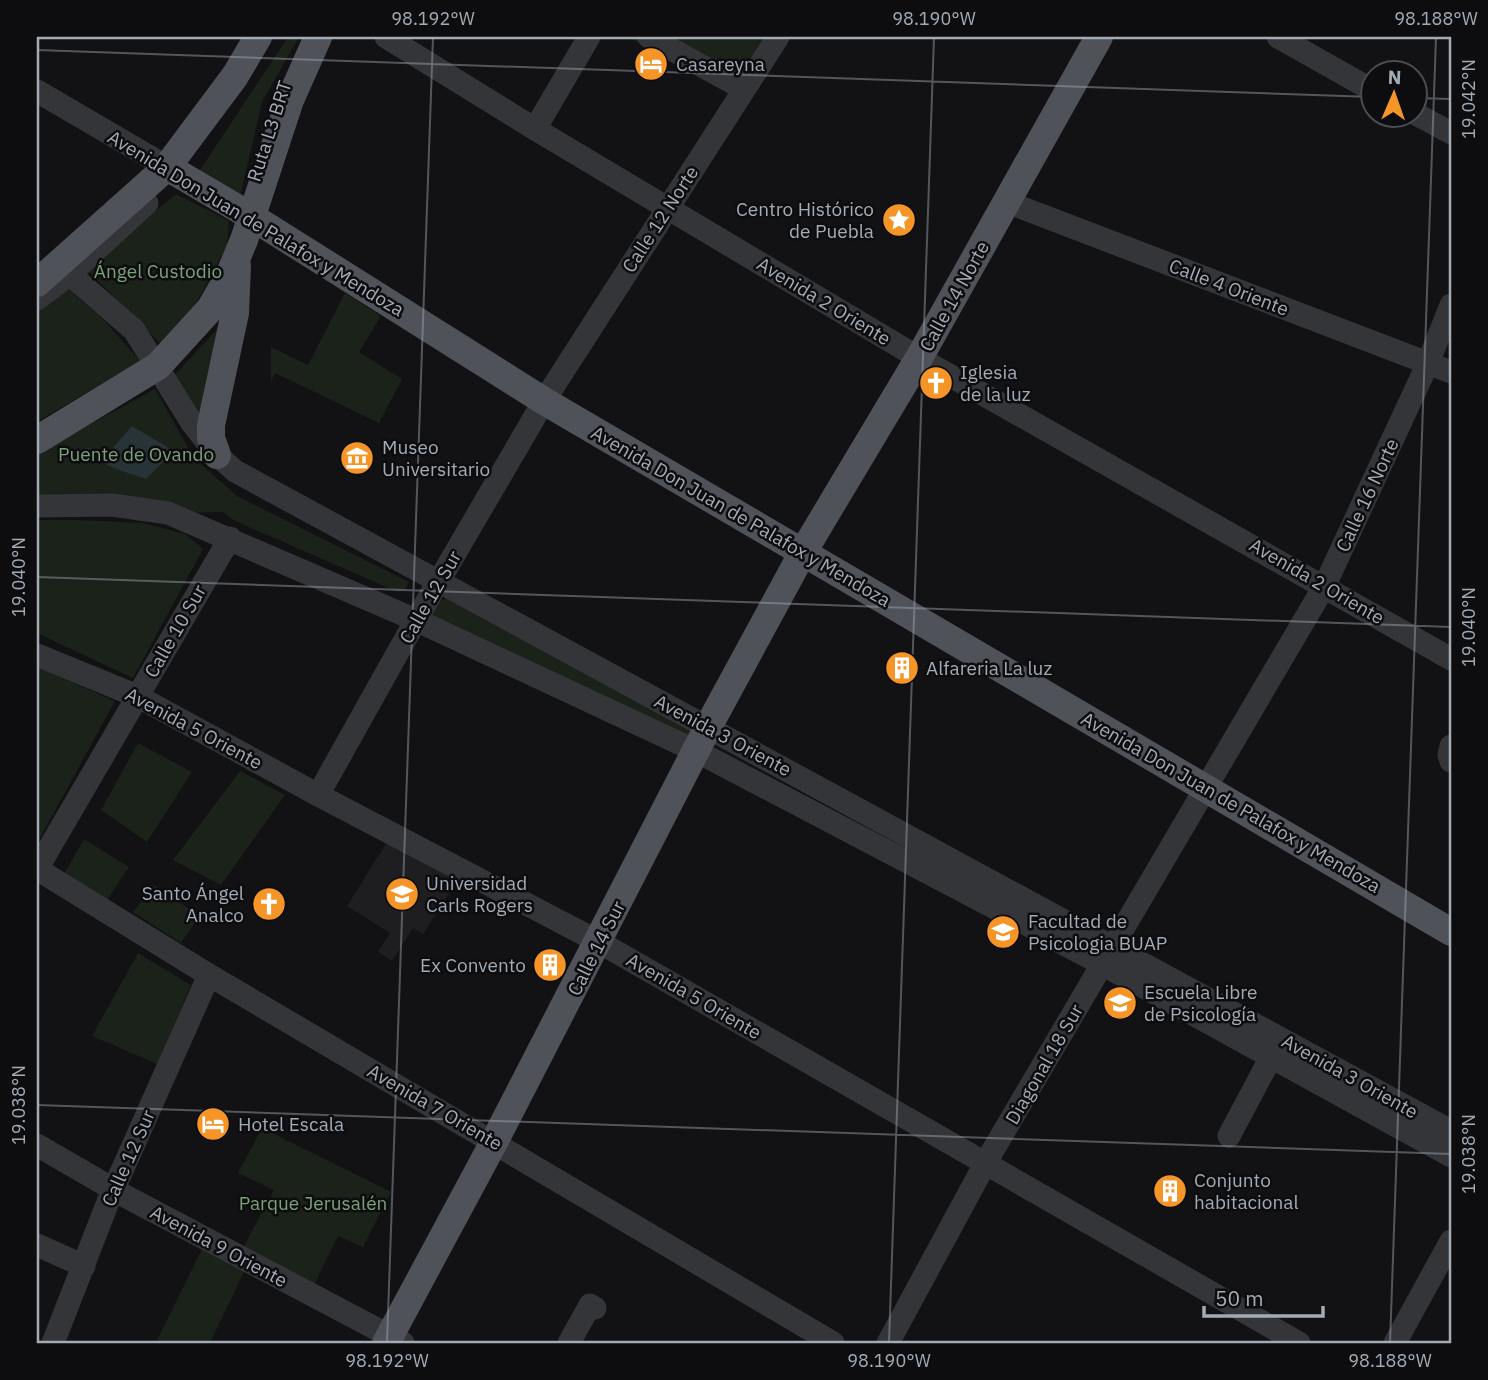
<svg xmlns="http://www.w3.org/2000/svg" width="1488" height="1380" viewBox="0 0 1488 1380" font-family="'IBM Plex Sans',sans-serif">
<style>
.built{fill:#1e1e21}
.green{fill:#1a221a}
.water{fill:#283338}
.lines{fill:none;stroke-linecap:round;stroke-linejoin:round}
.minor{stroke:#333539;stroke-width:23}
.major{stroke:#4f5258;stroke-width:28}
.ticks{fill:none;stroke:#a3abb5;stroke-width:2;stroke-opacity:0.45}
.labels{text-anchor:middle;stroke-width:5;stroke-linejoin:round;paint-order:stroke}
.poi-label{font-size:19px;fill:#a3abb5;stroke:#0d0d0f;text-anchor:start}
.street-label{font-size:19px;fill:#a3abb5;stroke:#0d0d0f}
.park-label{font-size:19px;fill:#7ca179;stroke:#0d0d0f}
.neatline{fill:none;stroke:#a3abb5;stroke-width:2.5}
.ticks-label{font-size:18px;text-anchor:middle;fill:#a3abb5}
</style>
<rect width="100%" height="100%" fill="#121214"/>
<!-- built -->
<path class="built" d="M389,839L457,881L423,934L413,928L392,961L378,952L390,933L347,906Z"/>
<!-- green -->
<path class="green" d="M288,37H299L262,102L240,197L199,176L200,170Z
M628,37H774L739,96L696,71L694,75Z
M176,194L229,221L227,246L191,312L162,345L85,268Z
M70,290L105,321L140,361L37,422V310L52,294Z
M345,293L381,316L359,352L402,379L379,423L275,373L271,382V347L308,365Z
M220,326L200,417L170,380Z
M155,389L194,458L237,496L409,582L406,588L398,592L235,521L223,512L186,513L37,501V453Z
M37,520H75L143,523L185,534L203,549L133,678L37,633Z
M450,597L687,728L690,733L685,739L432,616C434,606 439,600 450,597Z
M37,667L115,701L37,844Z
M138,743L192,772L147,842L101,810Z
M240,771L285,795L221,885L173,860Z
M84,839L129,867L107,900L64,874Z
M154,885L200,916L181,943L133,912Z
M138,953L191,985L157,1064L92,1036Z
M262,1128L391,1192L363,1247L338,1236L314,1285L244,1246L274,1190L238,1173Z
M202,1249L245,1270L210,1343H163L157,1340Z"/>
<!-- water -->
<path class="water" d="M132,426L174,451L146,479C121,470 104,468 85,448L111,450Z"/>
<g class="lines">
<!-- minor -->
<path class="minor" d="M386,37L535,129L919,358L1451,659
M649,37L744,89
M1278,37L1372,90
M37,91L167,167
M1414,113L1451,133
M535,129L589,37
M1007,202L1451,372
M59,265L134,330L192,423L217,455L235,471L1451,1131
M37,299L70,274L147,203
M37,506L112,505L168,513L416,620L696,751L1102,964L1451,1156
M230,538L37,869L209,975L833,1343
M37,655L137,696L318,795L599,942L1299,1343
M1451,746L1449,755L1451,761
M318,795L416,620L544,401L778,37
M1229,1136L1271,1057
M37,1145L125,1196L403,1343
M37,1245L84,1266
M53,1343L108,1202L209,975
M569,1343L590,1305L595,1308
M888,1343L986,1162L1325,585L1428,363L1451,305
M1395,1343L1451,1241"/>
<!-- major -->
<path class="major" d="M167,167L252,217L544,401L1451,932
M37,283L167,167L235,76L258,37
M37,440L158,366L210,309L229,276L244,240L290,100L318,37
M217,455L211,438V425L235,313L237,266
M386,1343L494,1142L708,727L803,552L919,358L1099,37"/>
</g>
<!-- ticks -->
<path class="ticks" d="M37,50L1372,97M1414,98L1451,99M37,577L1451,627M37,1105L1451,1154M387,1343L433,37M889,1343L934,37M1390,1343L1436,37"/>
<!-- icons -->
<defs>
<g id="hotel-disc" transform="scale(1.75)"><circle r="9.5" fill="#f69527" stroke="#0d0d0f"/><path d="M-6-4.5h1.5V1H6V5H4.5V3h-9V5H-6ZM-4 0a1.8 1.8 0 1 1 3.6 0ZM.5 0V-2.5h3Q6-2.5 6 0Z" fill="#fff"/></g>
<g id="sight-disc" transform="scale(1.75)"><circle r="9.5" fill="#f69527" stroke="#0d0d0f"/><path d="M0-6L1.8-2.2L6-1.7L2.9 1.2L3.7 5.4L0 3.3L-3.7 5.4L-2.9 1.2L-6-1.7L-1.8-2.2Z" fill="#fff"/></g>
<g id="church-disc" transform="scale(1.75)"><circle r="9.5" fill="#f69527" stroke="#0d0d0f"/><path d="M-1.2-6h2.4v3.5h3.3v2.4h-3.3V6h-2.4V-.1h-3.3v-2.4h3.3Z" fill="#fff"/></g>
<g id="museum-disc" transform="scale(1.75)"><circle r="9.5" fill="#f69527" stroke="#0d0d0f"/><path d="M0-6L6-3V-2H-6V-3ZM-5-1h2V3h-2ZM-1-1h2V3h-2ZM3-1h2V3H3ZM-6 4H6V6H-6Z" fill="#fff"/></g>
<g id="building-disc" transform="scale(1.75)"><circle r="9.5" fill="#f69527" stroke="#0d0d0f"/><path d="M-4-6H4V6H1V3H-1V6H-4ZM-2.5-4.3h1.7v1.8h-1.7ZM.8-4.3h1.7v1.8H.8ZM-2.5-1h1.7V.8h-1.7ZM.8-1h1.7V.8H.8Z" fill="#fff"/></g>
<g id="university-disc" transform="scale(1.75)"><circle r="9.5" fill="#f69527" stroke="#0d0d0f"/><path d="M0-5L7-2L0 1L-7-2ZM-4 1L0 2.5L4 1V4Q0 6-4 4Z" fill="#fff"/></g>
</defs>
<g fill-rule="evenodd">
<use href="#hotel-disc" x="651" y="64"/>
<use href="#sight-disc" x="899" y="220"/>
<use href="#church-disc" x="936" y="383"/>
<use href="#museum-disc" x="357" y="458"/>
<use href="#building-disc" x="902" y="668"/>
<use href="#university-disc" x="402" y="894"/>
<use href="#church-disc" x="269" y="904"/>
<use href="#university-disc" x="1003" y="932"/>
<use href="#building-disc" x="550" y="965"/>
<use href="#university-disc" x="1120" y="1003"/>
<use href="#hotel-disc" x="213" y="1124"/>
<use href="#building-disc" x="1170" y="1191"/>
</g>
<g class="labels">
<!-- poi labels -->
<g class="poi-label">
<text x="676" y="71">Casareyna</text>
<text x="874" y="216" text-anchor="end">Centro Histórico<tspan x="874" dy="22">de Puebla</tspan></text>
<text x="960" y="379">Iglesia<tspan x="960" dy="22">de la luz</tspan></text>
<text x="382" y="454">Museo<tspan x="382" dy="22">Universitario</tspan></text>
<text x="926" y="675">Alfareria La luz</text>
<text x="426" y="890">Universidad<tspan x="426" dy="22">Carls Rogers</tspan></text>
<text x="244" y="900" text-anchor="end">Santo Ángel<tspan x="244" dy="22">Analco</tspan></text>
<text x="1028" y="928">Facultad de<tspan x="1028" dy="22">Psicologia BUAP</tspan></text>
<text x="526" y="972" text-anchor="end">Ex Convento</text>
<text x="1144" y="999">Escuela Libre<tspan x="1144" dy="22">de Psicología</tspan></text>
<text x="238" y="1131">Hotel Escala</text>
<text x="1194" y="1187">Conjunto<tspan x="1194" dy="22">habitacional</tspan></text>
</g>
<!-- street labels -->
<g class="street-label">
<text transform="translate(269 131) rotate(-72)" y="7">Ruta L3 BRT</text>
<text transform="translate(660 219) rotate(-57)" y="7">Calle 12 Norte</text>
<text transform="translate(256 223) rotate(31)" y="7">Avenida Don Juan de Palafox y Mendoza</text>
<text transform="translate(1229 287) rotate(21)" y="7">Calle 4 Oriente</text>
<text transform="translate(954 296) rotate(-61)" y="7">Calle 14 Norte</text>
<text transform="translate(824 301) rotate(31)" y="7">Avenida 2 Oriente</text>
<text transform="translate(1367 495) rotate(-65)" y="7">Calle 16 Norte</text>
<text transform="translate(741 516) rotate(30)" y="7">Avenida Don Juan de Palafox y Mendoza</text>
<text transform="translate(1317 581) rotate(30)" y="7">Avenida 2 Oriente</text>
<text transform="translate(430 597) rotate(-60)" y="7">Calle 12 Sur</text>
<text transform="translate(175 631) rotate(-60)" y="7">Calle 10 Sur</text>
<text transform="translate(194 728) rotate(28)" y="7">Avenida 5 Oriente</text>
<text transform="translate(723 735) rotate(28)" y="7">Avenida 3 Oriente</text>
<text transform="translate(1231 802) rotate(30)" y="7">Avenida Don Juan de Palafox y Mendoza</text>
<text transform="translate(596 948) rotate(-63)" y="7">Calle 14 Sur</text>
<text transform="translate(694 996) rotate(30)" y="7">Avenida 5 Oriente</text>
<text transform="translate(1044 1064) rotate(-60)" y="7">Diagonal 18 Sur</text>
<text transform="translate(1350 1076) rotate(29)" y="7">Avenida 3 Oriente</text>
<text transform="translate(435 1107) rotate(30)" y="7">Avenida 7 Oriente</text>
<text transform="translate(128 1158) rotate(-66)" y="7">Calle 12 Sur</text>
<text transform="translate(219 1246) rotate(28)" y="7">Avenida 9 Oriente</text>
</g>
<!-- park labels -->
<g class="park-label">
<text x="158" y="278">Ángel Custodio</text>
<text x="136" y="461">Puente de Ovando</text>
<text x="313" y="1210">Parque Jerusalén</text>
</g>
</g>
<!-- border -->
<rect width="1488" height="1380" fill="none" stroke="#0d0d0f" stroke-width="77"/>
<!-- north arrow -->
<g transform="translate(1394 94) rotate(2)"><circle r="33" fill="#0d0d0f" stroke="#494c51" stroke-width="2"/>
<path d="M0-5L12 26L0 18L-12 26Z" fill="#f69527"/>
<text y="-10" font-size="19" font-weight="bold" text-anchor="middle" fill="#a3abb5">N</text>
</g>
<!-- scale -->
<path d="M1204 1306v10h119v-10" fill="none" stroke="#a3abb5" stroke-width="3.5"/>
<text x="1215" y="1306" font-size="21" fill="#a3abb5" stroke="#0d0d0f" stroke-width="5" paint-order="stroke">50 m</text>
<rect x="38" y="38" width="1412" height="1304" class="neatline"/>
<g class="ticks-label">
<text x="433" y="25">98.192°W</text>
<text x="934" y="25">98.190°W</text>
<text x="1436" y="25">98.188°W</text>
<text transform="translate(1469 99) rotate(-90)" y="6">19.042°N</text>
<text transform="translate(19 577) rotate(-90)" y="6">19.040°N</text>
<text transform="translate(1469 627) rotate(-90)" y="6">19.040°N</text>
<text transform="translate(19 1105) rotate(-90)" y="6">19.038°N</text>
<text transform="translate(1469 1154) rotate(-90)" y="6">19.038°N</text>
<text x="387" y="1367">98.192°W</text>
<text x="889" y="1367">98.190°W</text>
<text x="1390" y="1367">98.188°W</text>
</g>
</svg>
